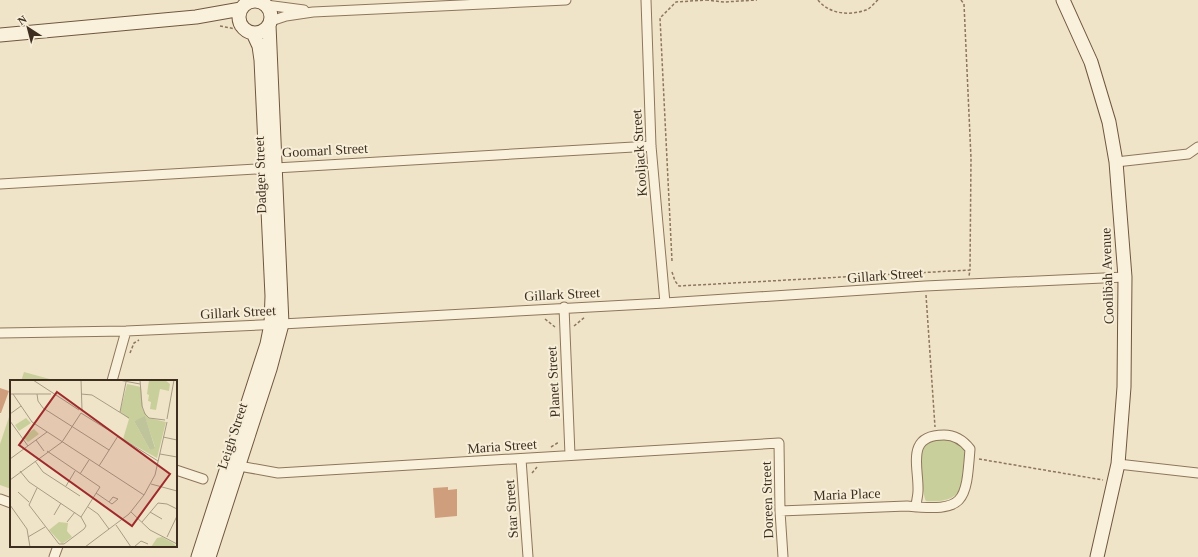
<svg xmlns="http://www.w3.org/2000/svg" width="1198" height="557" viewBox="0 0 1198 557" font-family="'Times New Roman',serif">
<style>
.green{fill:#c9cf9b}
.building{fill:#cf9f7d}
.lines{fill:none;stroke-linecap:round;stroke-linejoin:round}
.street-casing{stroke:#8d765c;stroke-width:11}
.secondary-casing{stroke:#6f573f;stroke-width:15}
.path{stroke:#8d765c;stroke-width:1.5;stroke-dasharray:3 2;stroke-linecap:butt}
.street{stroke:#faf1dc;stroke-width:9}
.secondary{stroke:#faf1dc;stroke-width:13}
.labels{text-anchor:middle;stroke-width:4;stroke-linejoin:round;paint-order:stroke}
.street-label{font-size:14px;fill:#3d2e20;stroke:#f7eed8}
.inset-road{fill:none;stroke:#a89b85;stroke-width:1}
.view{fill:#9e2a2b;fill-opacity:0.15;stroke:#9e2a2b;stroke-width:2}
.inset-edge{fill:none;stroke:#3d2e20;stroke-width:2}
</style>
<rect width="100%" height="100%" fill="#f0e4c8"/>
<!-- green -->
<path class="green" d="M24,372L57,381H21Z
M11,411V489L0,485V444Z
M944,439C953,440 959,442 965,450L961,487C956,501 939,502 926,501C922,494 919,454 924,448C929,441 936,440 944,439Z"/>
<!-- building -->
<path class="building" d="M0,388L9,391L1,413H0Z
M448,487V490L457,489V516L435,518L433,488Z"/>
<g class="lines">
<!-- street casing -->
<g class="street-casing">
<path id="street" d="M646,0L651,146L665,303
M266,5L304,10
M271,21L286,16L313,12L566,0
M1116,162L1188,154L1198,147
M0,184L651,146
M564,307L570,455
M0,333L126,331L282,324L665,303L925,286L1125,277
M112,381L126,331
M521,459L528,557
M234,463L239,466L278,473L779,443L780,511L783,557
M1118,464L1198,473
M176,470L203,479
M0,499L11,503
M780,511L907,506C965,512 966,503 970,449C963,440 955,435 944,435C905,435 919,467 918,491C918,496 916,502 916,507
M54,557L58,546"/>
</g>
<!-- secondary casing -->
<g class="secondary-casing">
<path id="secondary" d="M1063,0L1091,62L1109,122L1116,162L1125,277L1124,387L1118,464L1097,557
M239 17a16 16 0 1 1 32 0a16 16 0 1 1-32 0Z
M0,35L196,17L241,9
M198,557L267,344L271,324L272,296L261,60L259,46L253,33
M209,557L270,369L282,324L269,25"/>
</g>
<!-- path -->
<path class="path" d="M706,0L724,2L757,0
M818,0C829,14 849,16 866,10C870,9 874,3 878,0
M961,0L964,4L971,158L970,270
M220,26L236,29L241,31
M672,261L660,18L676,2L706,0
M672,272L675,281L679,286L970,270L969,276
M1103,288L1114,291
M926,295L935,427
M545,319L555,327
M574,326L585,317
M130,353L134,343L139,340
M551,447L559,442
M979,459L1103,480
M532,473L537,467"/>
<!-- street -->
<use href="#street" class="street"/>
<!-- secondary -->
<use href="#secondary" class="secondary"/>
</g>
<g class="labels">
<!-- street labels -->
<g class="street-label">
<text transform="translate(325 150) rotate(-3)" y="5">Goomarl Street</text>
<text transform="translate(639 153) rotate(-94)" y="5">Kooljack Street</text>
<text transform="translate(260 175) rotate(-92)" y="5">Dadger Street</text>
<text transform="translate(885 275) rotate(-4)" y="5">Gillark Street</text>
<text transform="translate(1107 276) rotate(-92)" y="5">Coolibah Avenue</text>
<text transform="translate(562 294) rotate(-3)" y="5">Gillark Street</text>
<text transform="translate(238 312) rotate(-3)" y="5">Gillark Street</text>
<text transform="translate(553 382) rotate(-93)" y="5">Planet Street</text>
<text transform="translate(232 436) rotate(-72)" y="5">Leigh Street</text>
<text transform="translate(502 446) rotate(-4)" y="5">Maria Street</text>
<text transform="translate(847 494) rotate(-2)" y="5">Maria Place</text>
<text transform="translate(767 500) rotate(-92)" y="5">Doreen Street</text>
<text transform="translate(511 509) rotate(-94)" y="5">Star Street</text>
</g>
</g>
<!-- overview -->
<g transform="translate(10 380)">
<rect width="167" height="167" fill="#f0e4c8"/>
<path d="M139,0H155L160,4L159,11L150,9L146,30L140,29L141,22L138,21L139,15L137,14ZM117,4L131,7L133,30L139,38L156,42L147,78L113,59L119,39L110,32ZM135,37L145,67L140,70L124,41ZM16,38L21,43L9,51L5,45ZM24,49L29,54L18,62L13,57ZM49,142L58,143L57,151L62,157L52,164L39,150ZM152,157L163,163L167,167H141L147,158Z" fill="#c9cf9b" fill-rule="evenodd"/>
<path d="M135,36L145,68L140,70L124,41Z" fill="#bfc49a"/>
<path class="inset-road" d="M23,0L69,30M71,0L72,30M109,0L130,4M130,0L132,26L135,34L139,38L155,40M0,14H41M3,14L22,42L134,115M27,14L28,21L33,28L99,70M71,14L82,15L119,38M110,32L116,2M71,33L148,81M0,34L11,26M157,39L164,0M0,41L18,66M153,57L167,60M26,60L34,71M37,71L90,107L71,137M150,74L167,77M0,79L37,52M25,81L33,92L70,116M89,86L108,56M10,91L19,102L71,137L76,146L74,149L54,164H49L19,125L27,108M70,94L79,80M0,100L52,62L71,33M141,104L167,111M56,106L65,91M8,112L19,122M86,113L102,124L108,119L103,117L99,122M0,125L17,149L20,167M78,127L88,134L99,149M121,132L140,150L167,164M140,132L152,139M44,135L51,123M57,142L65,132M132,142L148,123L157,124L167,129M106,145L121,167M18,157L35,147M157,157L167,136M75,167L119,134L134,115L145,95L157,42M124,167L131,161L138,164"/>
<path class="view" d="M47,12L160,94L122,146L9,65Z"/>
<rect width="167" height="167" class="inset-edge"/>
</g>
<!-- north arrow -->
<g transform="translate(28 28) rotate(324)" stroke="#f7eed8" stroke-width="3" paint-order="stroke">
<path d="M0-3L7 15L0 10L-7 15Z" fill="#3d2e20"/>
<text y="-6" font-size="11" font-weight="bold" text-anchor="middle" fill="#3d2e20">N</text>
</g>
</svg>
